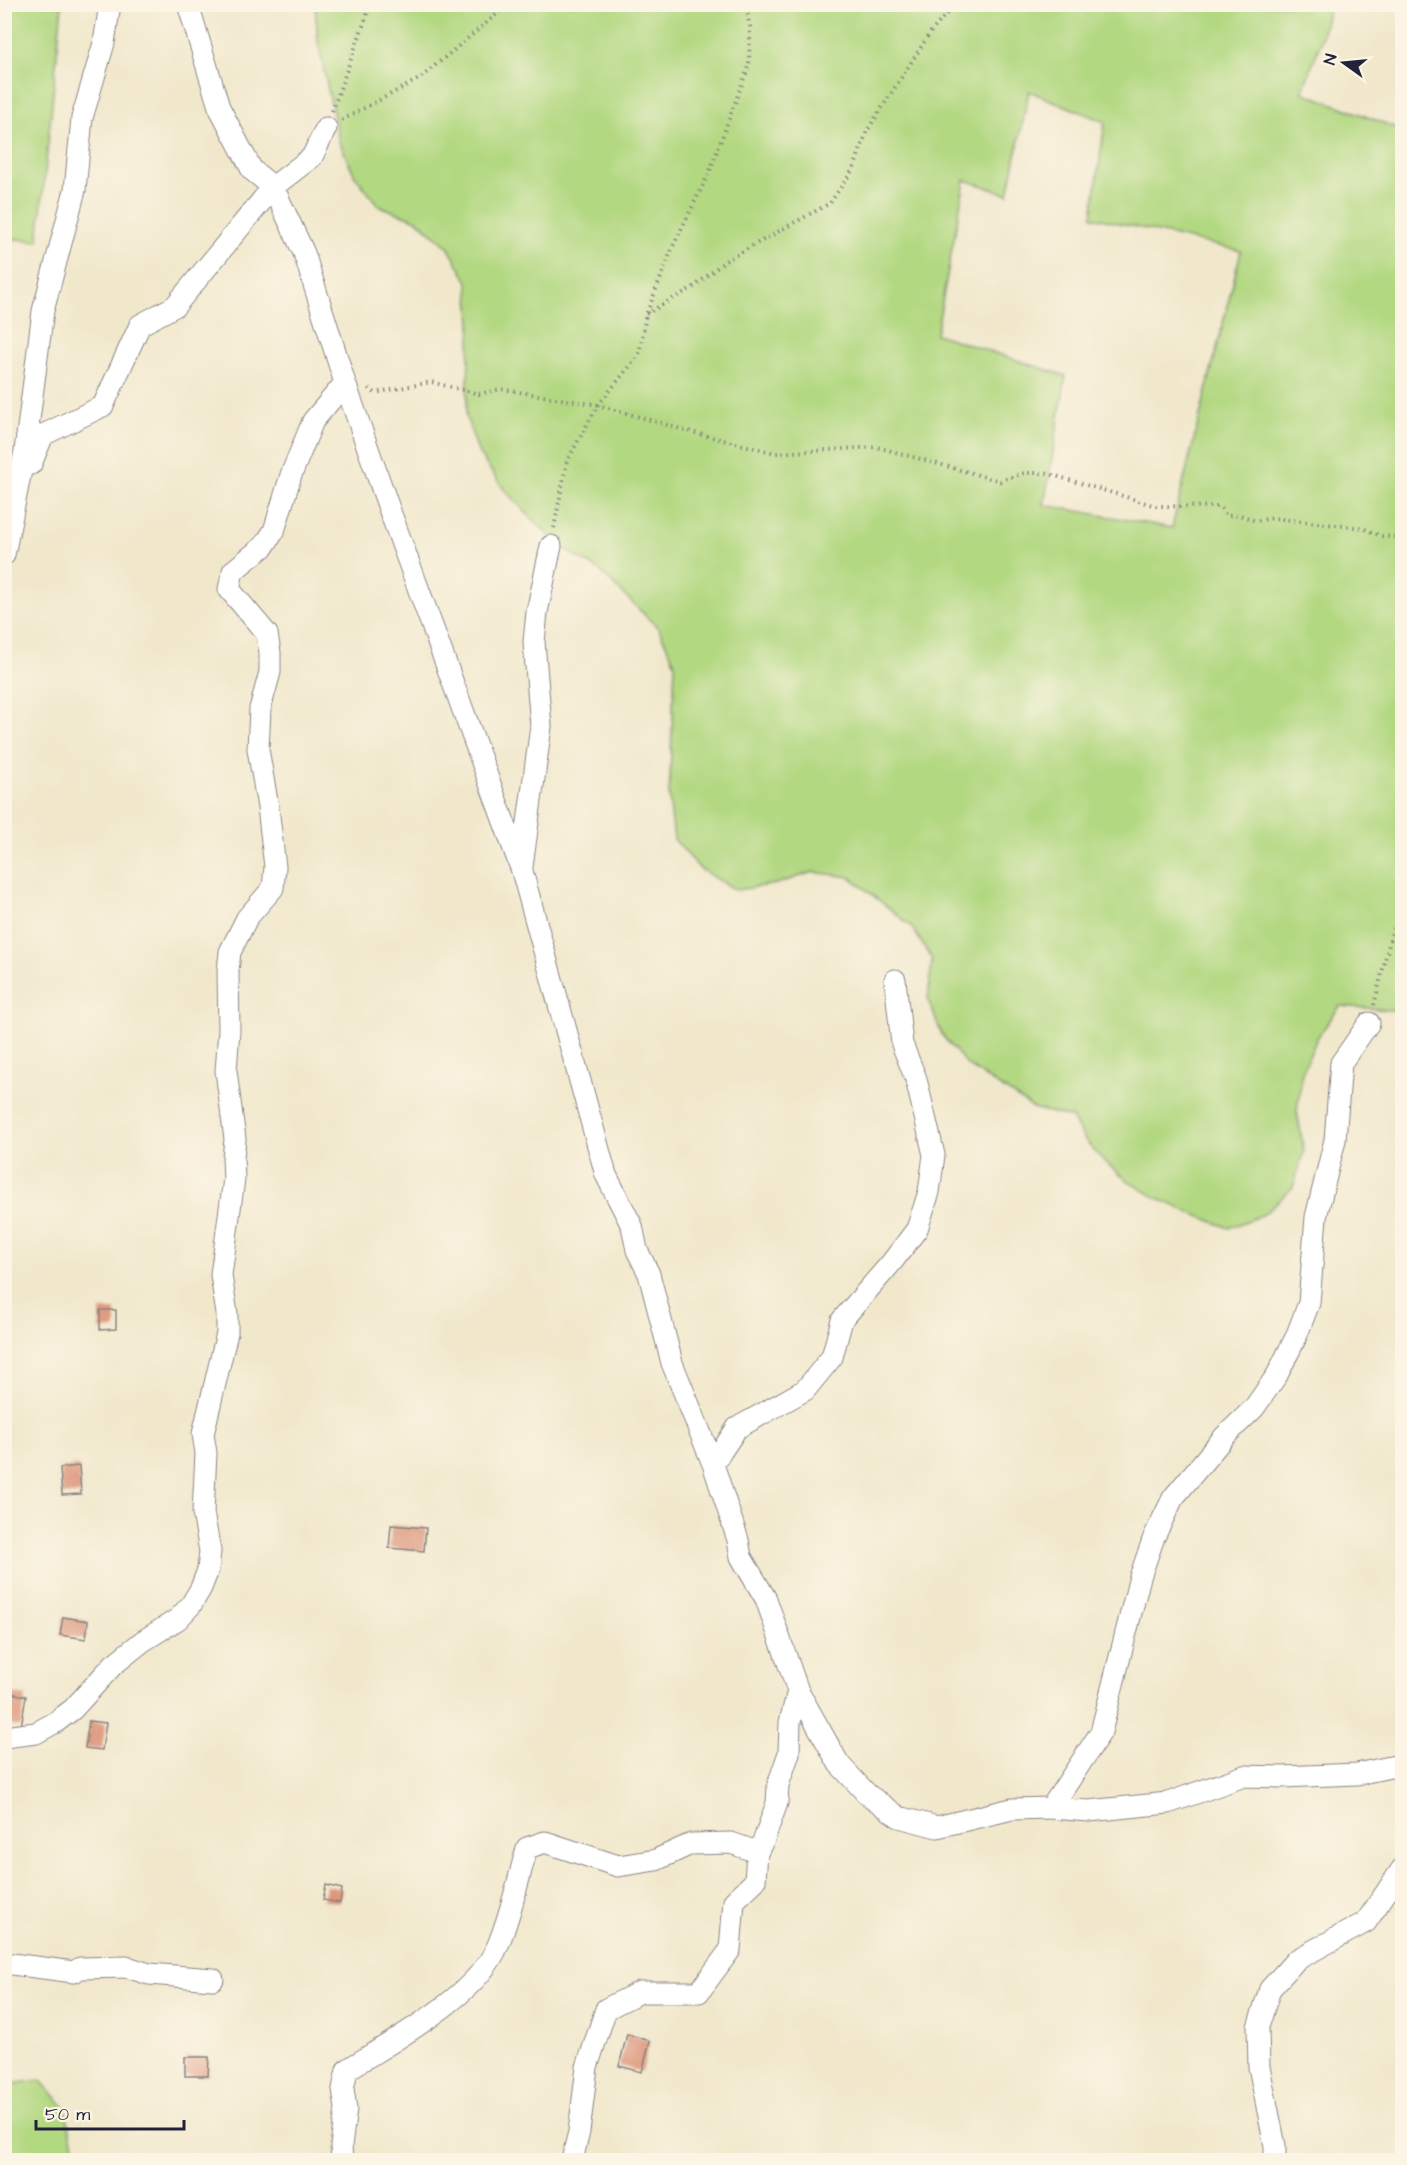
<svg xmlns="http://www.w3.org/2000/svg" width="1407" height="2165" viewBox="0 0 1407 2165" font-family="'Architects Daughter',sans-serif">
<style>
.green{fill:#b2d881;stroke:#6a7d5e;stroke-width:1.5;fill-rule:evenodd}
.building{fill:#db9378}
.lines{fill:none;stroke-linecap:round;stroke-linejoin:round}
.street-casing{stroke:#8a8584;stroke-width:23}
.path{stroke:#8a8584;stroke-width:4;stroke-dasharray:1.5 4.5;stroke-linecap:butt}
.street{stroke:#fff;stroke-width:21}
</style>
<rect width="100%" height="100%" fill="#fcf5e5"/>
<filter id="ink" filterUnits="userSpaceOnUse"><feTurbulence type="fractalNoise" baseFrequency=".0167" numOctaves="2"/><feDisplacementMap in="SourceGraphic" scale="12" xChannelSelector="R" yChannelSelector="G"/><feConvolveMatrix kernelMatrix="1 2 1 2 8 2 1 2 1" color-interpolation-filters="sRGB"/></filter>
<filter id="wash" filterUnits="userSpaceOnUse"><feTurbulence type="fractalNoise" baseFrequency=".008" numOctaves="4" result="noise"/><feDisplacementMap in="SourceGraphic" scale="24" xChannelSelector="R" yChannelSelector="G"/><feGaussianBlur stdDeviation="1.35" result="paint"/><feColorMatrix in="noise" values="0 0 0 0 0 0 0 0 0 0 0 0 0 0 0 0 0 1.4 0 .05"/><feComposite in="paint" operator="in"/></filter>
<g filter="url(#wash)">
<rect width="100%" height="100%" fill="#f1e8cc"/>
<!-- green -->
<path class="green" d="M5,4L62,5L38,241L5,238Z
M315,5H1330L1320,44L1302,92L1402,130V1011L1340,1006L1317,1038L1302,1073L1297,1111L1304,1152L1293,1187L1264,1214L1229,1228C1179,1208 1135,1194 1096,1153C1086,1144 1079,1130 1072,1118L1033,1108L967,1065L942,1035L928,1000L932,959L911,926L850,877L813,872L776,884L736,890L700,869L674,839L669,797L675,664L659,629L599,570L563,548L533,520L503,488L479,454L466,416L471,323L468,282L448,247L417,220L379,206L355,176L339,141L318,42ZM1029,91L1105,122L1092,217L1241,251L1172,528L1044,505L1066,376L936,334L965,180L1008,194Z
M40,2080L64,2106L78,2160H5V2085Z"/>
<g id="blocks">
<!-- building -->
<path class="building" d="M100,1310H116V1329L100,1330Z
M79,1466L81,1494L62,1495L60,1468Z
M391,1525L426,1528L424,1551L389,1548Z
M63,1617L88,1621L86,1639L60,1635Z
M10,1693L26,1696L21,1727L5,1725Z
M89,1721L106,1723L102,1750L85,1748Z
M326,1885L342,1889L340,1903L323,1900Z
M627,2034L650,2041L642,2072L619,2066Z
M185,2057H209L208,2076H185Z"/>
</g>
</g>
<g filter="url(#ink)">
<use href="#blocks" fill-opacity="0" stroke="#8a8584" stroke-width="1.5"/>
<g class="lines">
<!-- street casing -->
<g class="street-casing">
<path id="street" d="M188,4L219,107L252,170L273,187L304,253L345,383L391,514L522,871L606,1175L632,1226L637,1250L649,1274L672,1363L713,1464L738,1540L741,1557L766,1599L798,1691L790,1722L789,1753L778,1785L777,1803L762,1845L757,1852L755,1881L734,1901L730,1950L699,1992H640L606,2009L587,2067L579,2132L572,2160
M31,464L43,435L103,406L140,325L175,306L273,187L312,157L326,128
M4,555L25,451L43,311L75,190L82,118L104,43L110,4
M522,867L541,726L534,642L537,612L551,546
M713,1464L737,1428L805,1390L832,1357L842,1320L892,1262L917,1229L929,1192L934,1155L916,1079L902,1044L895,980
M798,1691L839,1764L867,1794L899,1817L937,1827L1012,1809L1051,1808L1089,1811L1168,1803L1244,1776L1282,1777L1357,1774L1395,1766L1402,1769
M4,1737L36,1733L56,1722L73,1709L113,1665L143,1641L178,1619L191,1605L201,1588L208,1570L210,1551L203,1513L206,1453L203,1434L227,1333V1314L221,1275L234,1179L233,1158L235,1139L226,1071L229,1030L228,971L230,952L247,918L273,888L275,867L268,807L258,749L260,709L270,672V653L267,634L229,589L233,571L264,546L274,531L291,475L313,421L345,383
M1051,1808L1101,1732L1140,1577L1154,1537L1173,1498L1224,1437L1254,1408L1277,1375L1296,1337L1309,1303L1316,1217L1335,1140L1341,1063L1369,1023
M4,1963L74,1972L80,1968L127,1967L149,1974L213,1979
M342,2160L341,2146L346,2109L343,2089L347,2070C393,2040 477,1997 498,1945C511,1914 518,1880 527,1848L545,1842L618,1866L656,1860L691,1844L731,1843L757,1852
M1275,2160V2146L1259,2067L1258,2027L1270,1989L1296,1960L1366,1922L1402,1869"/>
</g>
<!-- path -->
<path class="path" d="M332,111L371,4
M342,120L419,79L509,4
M646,314L695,286L725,261L830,203L854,168L867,131L930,33L955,4
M369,388L375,393L431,382L479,394L501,389L598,405L695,433L776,453L877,447L1000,481L1024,473H1046L1156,506L1220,507L1227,516L1240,515L1256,521L1272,518L1363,528L1381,536L1402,538
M554,528L567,461L598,405L639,355L646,315L674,244L709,173L749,65L750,27L745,4
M1374,1005L1391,936L1402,906"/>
<!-- street -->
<use href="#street" class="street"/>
</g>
</g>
<!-- margin -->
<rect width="1407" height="2165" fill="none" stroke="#fcf5e5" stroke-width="24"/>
<!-- north arrow -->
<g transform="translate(1344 63) rotate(285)" stroke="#fcf5e5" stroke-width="4.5" paint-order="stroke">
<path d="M0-4.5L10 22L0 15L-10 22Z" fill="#22223b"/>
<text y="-9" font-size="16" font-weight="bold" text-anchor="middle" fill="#22223b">N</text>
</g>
<!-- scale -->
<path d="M36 2120v9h148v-9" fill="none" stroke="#22223b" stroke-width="3"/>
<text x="45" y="2120" font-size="18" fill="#22223b" stroke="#fcf5e5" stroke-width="4.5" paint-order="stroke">50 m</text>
</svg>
